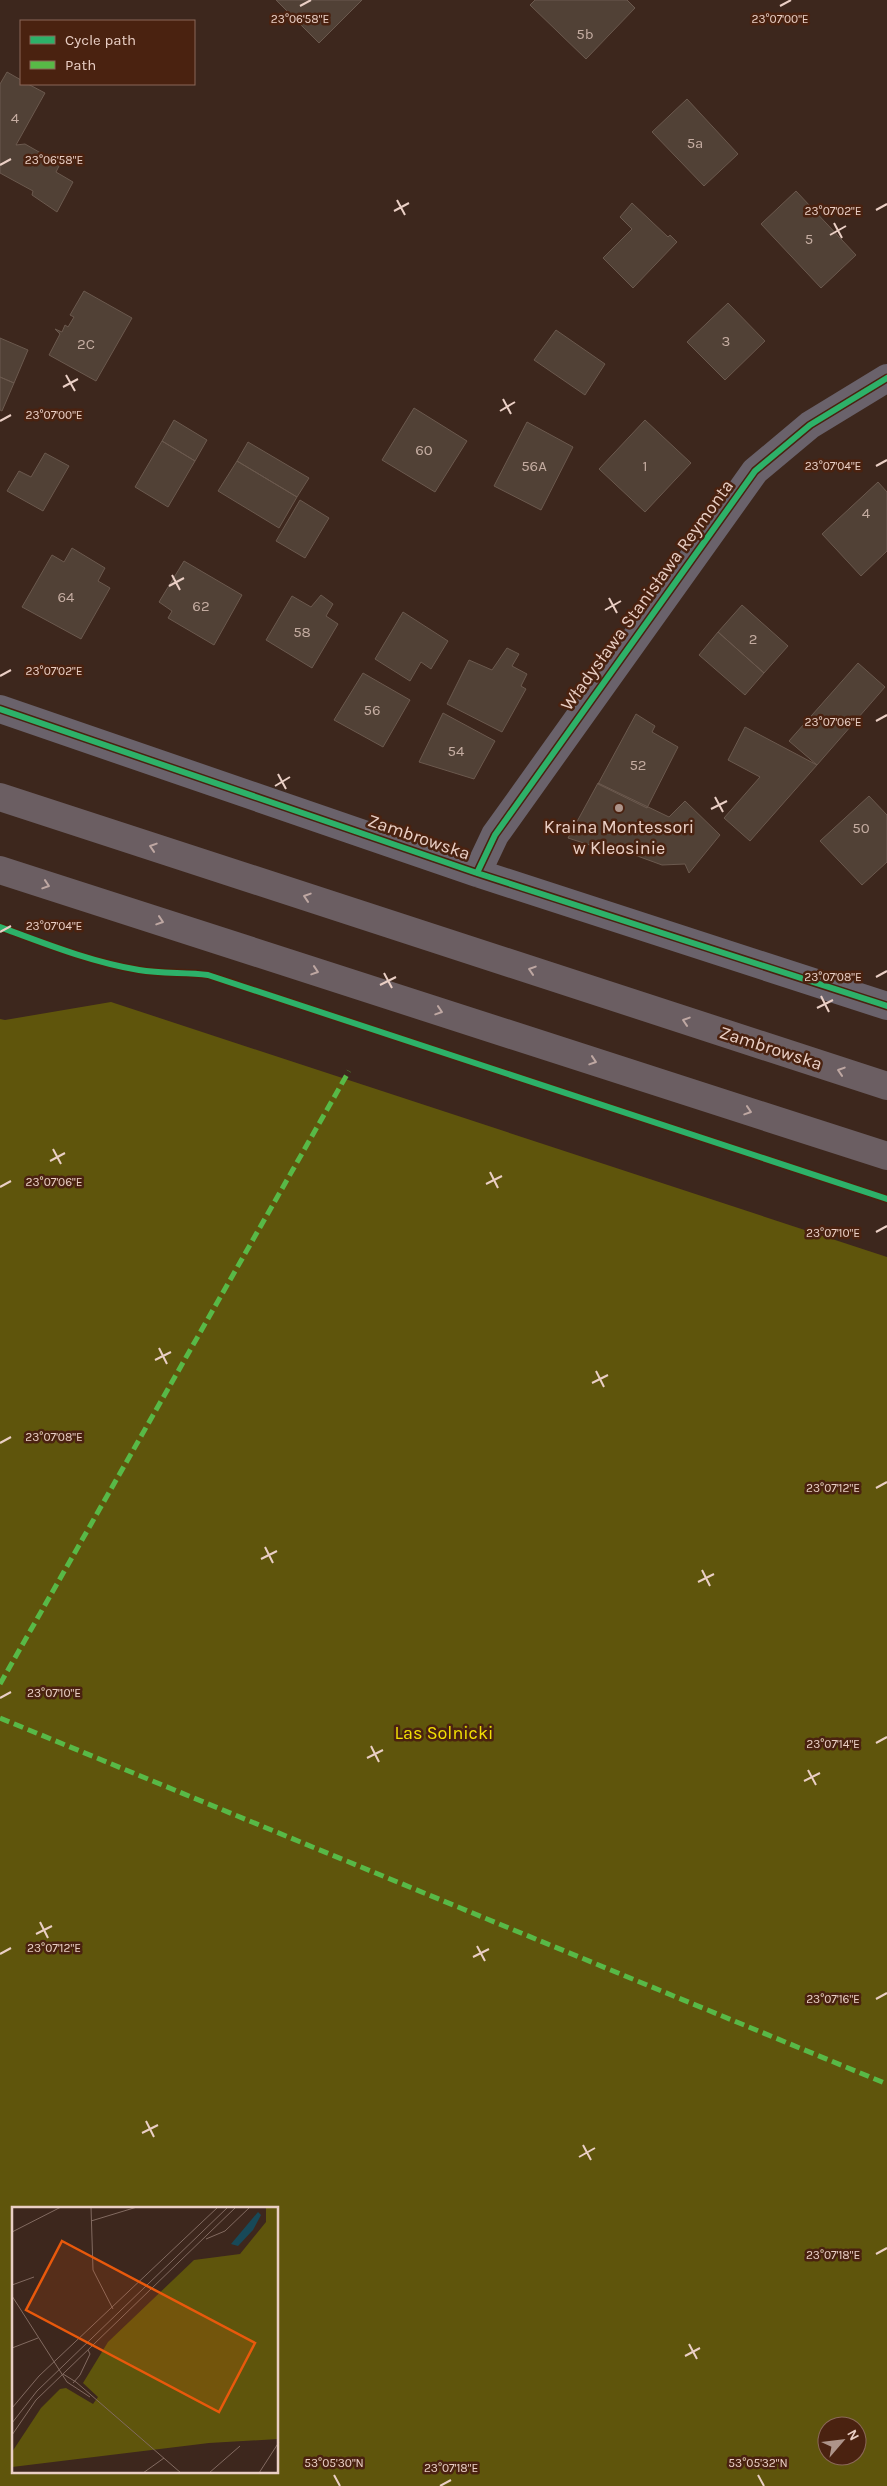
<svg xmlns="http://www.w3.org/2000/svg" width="887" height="2486" viewBox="0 0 887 2486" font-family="Karla,sans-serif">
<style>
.forest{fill:#5f550c;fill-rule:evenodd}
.building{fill:#514136;stroke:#6b594e}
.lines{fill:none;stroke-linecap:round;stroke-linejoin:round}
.minor{stroke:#6a626b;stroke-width:28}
.major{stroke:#6b5e62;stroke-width:28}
.quiet{stroke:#58b947;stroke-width:5;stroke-dasharray:10 5;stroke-linecap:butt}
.cycleway-casing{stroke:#4a2210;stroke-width:9}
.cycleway{stroke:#2db169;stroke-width:6}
.oneway{stroke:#bea7a2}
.ticks{fill:none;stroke:#eacfc5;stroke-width:2}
.poi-dot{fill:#ad948a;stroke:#4a2210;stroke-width:2}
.labels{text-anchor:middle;stroke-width:5;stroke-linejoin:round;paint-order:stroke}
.number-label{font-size:15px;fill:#c4aca1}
.street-label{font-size:18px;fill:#eacfc5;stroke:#4a2210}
.poi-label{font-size:18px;fill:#eacfc5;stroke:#4a2210}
.park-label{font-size:18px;fill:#f3e003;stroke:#4a2210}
.inset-road{fill:none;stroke:#826a60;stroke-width:1}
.view{fill:#e8590c;fill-opacity:0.15;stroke:#e8590c;stroke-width:2.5}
.inset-edge{fill:none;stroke:#eacfc5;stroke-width:2.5}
.ticks-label{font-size:12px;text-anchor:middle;fill:#eacfc5;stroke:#4a2210;stroke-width:5;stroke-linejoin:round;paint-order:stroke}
</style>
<rect width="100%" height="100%" fill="#3d271d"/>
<!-- forest -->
<path class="forest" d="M111,1002L887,1257V2486H0V1019L5,1020ZM14,2208H278V2472H14ZM827,2426H857V2456H827Z"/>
<!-- building -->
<path class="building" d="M276,0H362L319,43Z
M535,0H627L635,8L586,59L530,5Z
M7,72L21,80V84H28L45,93L16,145L25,144L60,164L56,172L73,182L57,212L32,195L33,191L0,173V84Z
M687,99L738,154L704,186L652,132Z
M796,191L856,255L821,288L761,224Z
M632,203L668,237L670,235L677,242L633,288L603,258L632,229L620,217Z
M84,291L132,318L96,381L49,355L60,334L55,329L62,332L65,325L68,327L74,317L70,315Z
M728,303L765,341L725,380L687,342Z
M556,330L605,364L585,395L534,360Z
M0,338L28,350L14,383L0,377Z
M0,377L14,383L2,411L0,410Z
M414,408L467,441L435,492L382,460Z
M174,420L207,440L195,461L162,441Z
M645,420L691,463L645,512L599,469Z
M527,422L573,447L541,510L494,486Z
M162,441L195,461L168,507L135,487Z
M248,442L309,478L297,497L237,461Z
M45,453L69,466L43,511L7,491L19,471L31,477Z
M237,461L297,497L279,528L218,491Z
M878,482L887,492V551L861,576L822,534Z
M300,500L329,518L305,558L276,541Z
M72,548L105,568L98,581L110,588L81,639L22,607L52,555L64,562Z
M184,561L242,595L214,645L168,618L172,611L159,602Z
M321,595L333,604L326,616L338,624L312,668L266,640L292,596L311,607Z
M742,605L788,646L764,673L718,632Z
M403,612L448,641L431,669L421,662L410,681L375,659Z
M718,632L764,673L745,695L699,655Z
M507,648L519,654L512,666L527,674L521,686L526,689L502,732L447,704L469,660L492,670Z
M858,663L885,687L817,765L789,741Z
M363,673L410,700L383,747L334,720Z
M443,713L495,741L474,779L419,762Z
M636,714L655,726L652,732L678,747L647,808L598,784Z
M745,727L817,765L750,841L724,818L760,777L728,760Z
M598,783L669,817L685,801L720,835L689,873L685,864L662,865L621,850L618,854L568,838Z
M869,796L887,815V862L862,885L820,841Z"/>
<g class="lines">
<!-- minor -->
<path class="minor" d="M0,709L477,873L887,1006
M477,873L495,835L755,471L810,425L887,378"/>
<!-- major -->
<path class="major" d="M0,797L887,1086
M0,870L887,1156"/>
<!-- quiet -->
<path class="quiet" d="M0,1684L349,1071
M0,1718L887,2084"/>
<!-- cycleway casing -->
<g class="cycleway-casing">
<path id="cycleway" d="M0,709L477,873L887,1006
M477,873L495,835L755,471L810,425L887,378
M0,927C46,944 91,962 139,970C162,974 186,972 208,975L887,1199"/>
</g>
<!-- cycleway -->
<use href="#cycleway" class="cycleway"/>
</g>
<!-- one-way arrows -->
<defs><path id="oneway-chevron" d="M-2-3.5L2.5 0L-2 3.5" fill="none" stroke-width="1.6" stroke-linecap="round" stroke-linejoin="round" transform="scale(1.25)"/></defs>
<g class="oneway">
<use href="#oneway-chevron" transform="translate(153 847) rotate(-162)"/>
<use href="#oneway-chevron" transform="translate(46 885) rotate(18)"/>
<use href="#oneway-chevron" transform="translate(307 897) rotate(-162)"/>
<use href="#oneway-chevron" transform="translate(160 921) rotate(18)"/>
<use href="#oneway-chevron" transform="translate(532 970) rotate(-162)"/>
<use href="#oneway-chevron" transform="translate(315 971) rotate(18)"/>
<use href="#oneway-chevron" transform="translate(439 1011) rotate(18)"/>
<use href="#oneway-chevron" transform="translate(686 1021) rotate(-162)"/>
<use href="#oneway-chevron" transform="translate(593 1061) rotate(18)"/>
<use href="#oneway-chevron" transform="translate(841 1071) rotate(-162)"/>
<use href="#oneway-chevron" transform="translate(748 1111) rotate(18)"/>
</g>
<!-- ticks -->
<path class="ticks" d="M300,6L311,0M780,6L791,0M0,165L11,159M397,200L405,215M876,210L887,204M394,211L409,203M834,223L842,238M830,235L846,226M66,375L75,391M63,387L78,379M503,399L511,414M500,411L515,402M0,421L11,415M876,466L887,460M172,575L180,590M169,586L184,578M609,598L617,613M605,610L621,601M0,676L11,670M876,721L887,715M278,774L286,789M275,786L290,777M715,797L723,812M711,809L727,801M0,932L11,926M384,973L392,988M876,977L887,971M380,985L396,977M821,996L829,1012M817,1008L833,1000M53,1149L61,1164M50,1161L65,1153M490,1172L498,1188M486,1184L502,1176M0,1187L11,1181M876,1232L887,1226M159,1348L167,1364M155,1360L171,1352M596,1371L604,1387M592,1383L608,1375M0,1443L11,1437M876,1488L887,1482M265,1547L273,1563M261,1559L277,1551M702,1570L710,1586M698,1582L714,1574M0,1698L11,1692M876,1743L887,1737M371,1746L379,1762M367,1758L383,1750M808,1770L816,1785M804,1781L820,1773M40,1922L48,1938M36,1934L52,1926M477,1946L485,1961M0,1954L11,1948M473,1957L489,1949M876,1999L887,1993M146,2121L154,2137M142,2133L158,2125M583,2145L591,2160M579,2157L595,2148M876,2254L887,2248M689,2344L697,2359M685,2356L700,2348M334,2475L340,2486M758,2475L764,2486M440,2486L451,2480"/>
<!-- markers -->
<circle class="poi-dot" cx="619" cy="808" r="5"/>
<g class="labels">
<!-- number labels -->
<g class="number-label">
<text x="585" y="39">5b</text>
<text x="15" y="123">4</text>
<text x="695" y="148">5a</text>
<text x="809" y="244">5</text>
<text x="726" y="346">3</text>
<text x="86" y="349">2C</text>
<text x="424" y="455">60</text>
<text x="534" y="471">56A</text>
<text x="645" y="471">1</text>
<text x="866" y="518">4</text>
<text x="66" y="602">64</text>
<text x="201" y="611">62</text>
<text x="302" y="637">58</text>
<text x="753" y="644">2</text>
<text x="372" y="715">56</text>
<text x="456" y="756">54</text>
<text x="638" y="770">52</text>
<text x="861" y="833">50</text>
</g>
<!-- street labels -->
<g class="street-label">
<text transform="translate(647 595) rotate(-54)" y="6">Władysława Stanisława Reymonta</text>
<text transform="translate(419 837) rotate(19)" y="6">Zambrowska</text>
<text transform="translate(771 1048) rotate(18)" y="6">Zambrowska</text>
</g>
<!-- poi labels -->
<g class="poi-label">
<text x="619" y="833">Kraina Montessori<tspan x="619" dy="21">w Kleosinie</tspan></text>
</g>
<!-- park labels -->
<g class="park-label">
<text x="444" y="1739">Las Solnicki</text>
</g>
</g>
<!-- overview -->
<g transform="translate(12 2207)">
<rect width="266" height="266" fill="#3d271d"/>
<path d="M254,0H266V232L197,236L0,260V245L29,201L48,182L54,181L81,197L86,190L71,176L96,135L182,53L228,47L254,15Z" fill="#5f550c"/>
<path d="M246,5L249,8L241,23L226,39L219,37Z" fill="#184958"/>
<path class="inset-road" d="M79,0L81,63L101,102M79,14L125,0M0,25L49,0M194,32L213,24L238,0M0,78L22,70M0,89L55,175L78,190M0,141L26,131M51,167L64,175L169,266M61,176L68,168L78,147L76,143M0,201L27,169L206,0M0,216L25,184L216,0M0,228L24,193L224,0M131,266L152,251M197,266L228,239M247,266L267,235"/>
<path class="view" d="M50,34L243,136L207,205L14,103Z"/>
<rect width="266" height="266" class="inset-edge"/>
</g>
<g class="ticks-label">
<text x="300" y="23">23°06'58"E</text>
<text x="780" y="23">23°07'00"E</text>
<text x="54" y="164">23°06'58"E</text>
<text x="833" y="215">23°07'02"E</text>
<text x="54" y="419">23°07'00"E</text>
<text x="833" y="470">23°07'04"E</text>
<text x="54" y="675">23°07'02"E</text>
<text x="833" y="726">23°07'06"E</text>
<text x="54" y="930">23°07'04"E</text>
<text x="833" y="981">23°07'08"E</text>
<text x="54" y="1186">23°07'06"E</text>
<text x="833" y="1237">23°07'10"E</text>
<text x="54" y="1441">23°07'08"E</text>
<text x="833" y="1492">23°07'12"E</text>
<text x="54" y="1697">23°07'10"E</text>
<text x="833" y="1748">23°07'14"E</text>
<text x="54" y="1952">23°07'12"E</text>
<text x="833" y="2003">23°07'16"E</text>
<text x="833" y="2259">23°07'18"E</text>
<text x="334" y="2467">53°05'30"N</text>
<text x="758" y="2467">53°05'32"N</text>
<text x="451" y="2472">23°07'18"E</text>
</g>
<!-- legend -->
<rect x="20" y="20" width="175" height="65" fill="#4a2210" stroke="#8a6758"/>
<rect x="30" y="36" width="25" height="8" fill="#2db169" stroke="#8a6758"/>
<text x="65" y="45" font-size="15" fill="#eacfc5">Cycle path</text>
<rect x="30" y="61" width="25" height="8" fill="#58b947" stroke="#8a6758"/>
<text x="65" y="70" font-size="15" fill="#eacfc5">Path</text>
<!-- north arrow -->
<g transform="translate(842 2441) rotate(62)"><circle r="24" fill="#4a2210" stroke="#8a6758"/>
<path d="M0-4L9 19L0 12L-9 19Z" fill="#ad948a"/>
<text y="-8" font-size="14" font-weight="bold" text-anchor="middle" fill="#eacfc5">N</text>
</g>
</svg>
